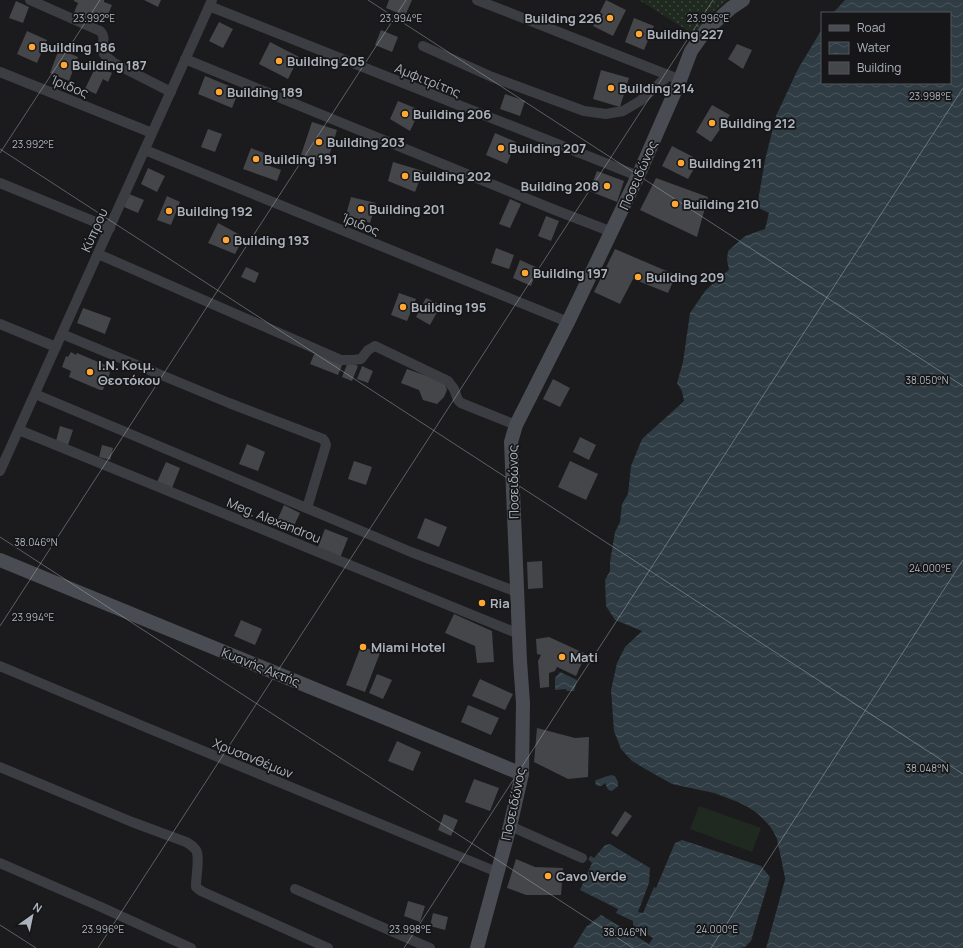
<svg xmlns="http://www.w3.org/2000/svg" width="963" height="948" viewBox="0 0 963 948" font-family="Manrope,sans-serif">
<style>
.green{fill:url(#green-dots)}
.pitch{fill:#202920}
.water{fill:url(#water-waves)}
.pier{fill:#1b1b1d}
.building{fill:#45464a}
.lines{fill:none;stroke-linecap:round;stroke-linejoin:round}
.street{stroke:#3b3d43;stroke-width:10}
.secondary{stroke:#494c53;stroke-width:14}
.ticks{fill:none;stroke:#adb3bd;stroke-width:1;stroke-opacity:0.45}
.poi-dot{fill:#fea732;stroke:#161618;stroke-width:1.5}
.labels{text-anchor:middle;stroke-width:3.5;stroke-linejoin:round;paint-order:stroke}
.poi-label{font-size:13px;font-weight:bold;fill:#adb3bd;stroke:#161618;text-anchor:start}
.street-label{font-size:13px;fill:#adb3bd;stroke:#161618}
.ticks-label{font-size:10px;text-anchor:middle;fill:#adb3bd;stroke:#161618;stroke-width:3.5;stroke-linejoin:round;paint-order:stroke}
</style>
<defs>
<pattern id="green-dots" width="8" height="8" patternUnits="userSpaceOnUse"><rect width="8" height="8" fill="#202920"/><path d="M2 2h.1M6 6h.1" fill="none" stroke="#3e463e" stroke-width="1.8" stroke-linecap="round"/></pattern>
<pattern id="water-waves" width="16" height="10" patternUnits="userSpaceOnUse"><rect width="16" height="10" fill="#2f3c43"/><path d="M0 5q4-4 8 0t8 0" fill="none" stroke="#4a565c"/></pattern>
</defs>
<rect width="100%" height="100%" fill="#1b1b1d"/>
<!-- green -->
<path class="green" d="M639,0H728L714,11L693,34Z"/>
<!-- pitch -->
<path class="pitch" d="M699,806L761,828L752,852L690,829Z"/>
<!-- water -->
<path class="water" d="M845,0H963V948H766L785,879L777,839L773,831L769,825L757,813L748,807L738,802L714,793L672,784L647,770L632,761L621,749L614,731L611,690L617,663L625,647L642,631L615,620L606,606L605,580L610,571V562L615,532L620,522L622,504L628,494L631,466L642,439L684,401L682,391L677,383L683,362L690,313L705,291L721,276L729,270L727,260L728,251L745,236L765,229L769,213L757,207L765,160L776,116L798,69L822,29V83H950V13H833Z
M560,672L577,680L574,691H567L566,689L555,690V678Z
M611,775L615,776L618,782V786L612,791C606,790 607,786 605,783C602,786 600,787 596,785L595,781L596,780Z
M682,840L761,866L770,877L751,941L745,947L739,948H573L586,927L601,915L649,944L653,938L633,925V921L616,913L618,909L580,890L592,863L588,859L591,856L594,858L605,845L610,844L650,868L649,883L638,912L643,913L654,887L656,888L675,843Z"/>
<!-- pier -->
<path class="pier" d="M779,850L785,879L767,944L766,948H764L783,879L778,853Z"/>
<!-- building -->
<path class="building" d="M74,0H104V2L112,5L106,19L96,13L90,22L73,15L78,3L74,1Z
M144,0H161L158,7Z
M389,0H412L405,16L386,8Z
M606,0L626,10L613,36L593,26Z
M16,1L29,7L23,23L9,18Z
M634,18L654,26L644,50L625,42Z
M219,22L233,29L223,48L209,41Z
M381,30L398,37L392,52L375,45Z
M27,31L47,40L37,63L17,54Z
M270,42L299,57L288,79L259,64Z
M737,44L752,50L743,69L728,59Z
M59,49L78,57L69,81L50,73Z
M96,66L112,73L108,82L103,79L96,94L85,89Z
M601,70L629,78L620,107L593,99Z
M205,76L239,90L232,108L198,94Z
M505,94L525,101L520,116L500,109Z
M398,101L420,110L410,131L390,119Z
M712,105L730,115L711,142L696,132Z
M312,122L337,130L327,163L301,155Z
M208,129L222,134L215,152L201,147Z
M495,133L516,142L507,164L486,155Z
M672,146L699,160L688,179L662,166Z
M251,148L267,154L264,164L281,170L277,181L243,169Z
M393,162L423,171L415,192L388,181Z
M148,168L165,176L157,192L141,184Z
M597,171L624,181L617,202L589,191Z
M656,178L708,197L697,237L640,210Z
M129,194L144,200L138,213L124,207Z
M167,196L180,202L171,225L157,220Z
M351,197L376,203L370,223L346,215Z
M510,199L521,204L510,228L499,224Z
M546,216L559,221L551,241L538,236Z
M218,223L244,237L235,254L208,243Z
M496,248L514,255L509,269L491,263Z
M615,249L676,275L668,293L633,279L620,304L594,292Z
M520,260L538,268L531,286L513,278Z
M246,267L259,273L255,283L241,277Z
M399,293L416,299L407,321L391,315Z
M426,298L441,305L430,325L416,317Z
M83,308L111,318L105,334L77,323Z
M71,352L76,355L77,353L110,367L109,370L110,373L109,375L110,381L104,385V387L103,390H100L69,377L71,371L62,367L66,356L68,357Z
M315,352L343,363L338,375L310,364Z
M348,362L358,366L352,381L342,377Z
M362,366L373,371L368,383L357,379Z
M407,369L444,382L447,390L444,397L437,404L423,400L419,390L401,383Z
M553,379L570,388L560,407L543,399Z
M60,426L73,430L68,445L56,441Z
M580,437L596,445L589,460L573,452Z
M247,444L265,452L258,471L239,464Z
M102,445L113,448L110,460L99,457Z
M354,461L372,467L366,485L348,479Z
M570,461L598,474L586,500L558,487Z
M166,462L180,468L172,488L157,482Z
M284,505L300,513L291,532L275,525Z
M425,518L447,527L439,547L417,538Z
M325,529L348,538L340,558L317,549Z
M542,561L543,588L528,589L527,562Z
M454,614L492,631L494,662L477,663L475,646L445,633Z
M241,620L262,629L255,645L234,636Z
M549,637L586,654L576,676L557,667L555,671L549,673V687L540,688L538,661L541,655L537,654L536,639Z
M361,646L380,653L365,692L346,685Z
M377,674L392,680L383,699L369,693Z
M480,679L513,694L505,710L472,696Z
M468,705L499,718L491,735L461,722Z
M537,728L575,738L589,737L588,777L568,779L534,762Z
M397,741L421,752L413,771L388,761Z
M474,779L499,788L490,811L465,802Z
M625,811L632,816L617,837L611,833Z
M444,814L458,820L451,836L438,830Z
M516,859L535,867L563,868L561,895H526L507,888Z
M408,901L425,906L420,922L404,916Z
M433,913L448,917L445,930L430,926Z"/>
<g class="lines">
<!-- street -->
<path class="street" d="M30,0L100,31C108,39 99,45 104,54C106,57 111,60 114,63L171,92
M477,0L673,77
M209,6L638,176
M423,46L492,77L584,111L606,114L623,111L640,101L669,75
M185,59L555,210L612,232
M0,72L152,133
M145,150L568,322
M0,183L110,228
M98,254L341,360H353L361,359L368,350L375,346L448,381L454,389L458,400L461,403L516,425
M0,324L56,347
M62,334L229,403L323,439L325,442L326,445L307,508
M35,394L411,552L517,592
M19,430L519,634
M0,471L212,0
M0,666L150,729L497,872
M0,767L132,822L186,842C190,844 193,846 196,850C200,857 196,876 196,885V887L201,891L328,948
M510,826L582,858
M0,863L101,907L191,948
M295,889L430,948"/>
<!-- secondary -->
<path class="secondary" d="M0,560L522,774
M477,948L510,826L522,774L523,703L520,661L511,442L516,425L568,322L638,176L680,80L691,51L706,30L731,8L743,0"/>
</g>
<!-- ticks -->
<path class="ticks" d="M368,0L963,386M0,149L963,774M0,153L100,0M0,537L633,948M0,626L406,0M0,925L36,948M98,948L713,0M404,948L963,88M711,948L963,560"/>
<!-- markers -->
<g class="poi-dot">
<circle cx="610" cy="18" r="4"/>
<circle cx="639" cy="34" r="4"/>
<circle cx="32" cy="47" r="4"/>
<circle cx="279" cy="61" r="4"/>
<circle cx="64" cy="65" r="4"/>
<circle cx="611" cy="88" r="4"/>
<circle cx="219" cy="92" r="4"/>
<circle cx="405" cy="114" r="4"/>
<circle cx="712" cy="123" r="4"/>
<circle cx="319" cy="142" r="4"/>
<circle cx="501" cy="148" r="4"/>
<circle cx="256" cy="159" r="4"/>
<circle cx="681" cy="163" r="4"/>
<circle cx="405" cy="176" r="4"/>
<circle cx="607" cy="186" r="4"/>
<circle cx="675" cy="204" r="4"/>
<circle cx="361" cy="209" r="4"/>
<circle cx="169" cy="211" r="4"/>
<circle cx="226" cy="240" r="4"/>
<circle cx="525" cy="273" r="4"/>
<circle cx="638" cy="277" r="4"/>
<circle cx="403" cy="307" r="4"/>
<circle cx="90" cy="372" r="4"/>
<circle cx="482" cy="603" r="4"/>
<circle cx="363" cy="647" r="4"/>
<circle cx="562" cy="657" r="4"/>
<circle cx="548" cy="876" r="4"/>
</g>
<g class="labels">
<!-- poi labels -->
<g class="poi-label">
<text x="602" y="23" text-anchor="end">Building 226</text>
<text x="647" y="39">Building 227</text>
<text x="40" y="52">Building 186</text>
<text x="287" y="66">Building 205</text>
<text x="72" y="70">Building 187</text>
<text x="619" y="93">Building 214</text>
<text x="227" y="97">Building 189</text>
<text x="413" y="119">Building 206</text>
<text x="720" y="128">Building 212</text>
<text x="327" y="147">Building 203</text>
<text x="509" y="153">Building 207</text>
<text x="264" y="164">Building 191</text>
<text x="689" y="168">Building 211</text>
<text x="413" y="181">Building 202</text>
<text x="599" y="191" text-anchor="end">Building 208</text>
<text x="683" y="209">Building 210</text>
<text x="369" y="214">Building 201</text>
<text x="177" y="216">Building 192</text>
<text x="234" y="245">Building 193</text>
<text x="533" y="278">Building 197</text>
<text x="646" y="282">Building 209</text>
<text x="411" y="312">Building 195</text>
<text x="98" y="370">Ι.Ν. Κοιμ.<tspan x="98" dy="15">Θεοτόκου</tspan></text>
<text x="490" y="608">Ria</text>
<text x="371" y="652">Miami Hotel</text>
<text x="570" y="662">Mati</text>
<text x="556" y="881">Cavo Verde</text>
</g>
<!-- street labels -->
<g class="street-label">
<text transform="translate(428 80) rotate(22)" y="5">Αμφιτρίτης</text>
<text transform="translate(70 86) rotate(22)" y="5">Ίριδος</text>
<text transform="translate(638 175) rotate(-66)" y="5">Ποσειδώνος</text>
<text transform="translate(361 224) rotate(22)" y="5">Ίριδος</text>
<text transform="translate(94 230) rotate(-66)" y="5">Κύπρου</text>
<text transform="translate(513 482) rotate(-91)" y="5">Ποσειδώνος</text>
<text transform="translate(274 520) rotate(22)" y="5">Meg. Alexandrou</text>
<text transform="translate(261 667) rotate(22)" y="5">Κυανής Ακτής</text>
<text transform="translate(253 758) rotate(22)" y="5">Χρυσανθέμων</text>
<text transform="translate(513 804) rotate(-78)" y="5">Ποσειδώνος</text>
</g>
</g>
<g class="ticks-label">
<text x="708" y="22">23.996°E</text>
<text x="94" y="22">23.992°E</text>
<text x="401" y="22">23.994°E</text>
<text x="930" y="100">23.998°E</text>
<text x="33" y="148">23.992°E</text>
<text x="927" y="384">38.050°N</text>
<text x="36" y="546">38.046°N</text>
<text x="930" y="572">24.000°E</text>
<text x="33" y="621">23.994°E</text>
<text x="927" y="772">38.048°N</text>
<text x="103" y="933">23.996°E</text>
<text x="410" y="933">23.998°E</text>
<text x="717" y="933">24.000°E</text>
<text x="625" y="936">38.046°N</text>
</g>
<!-- legend -->
<rect x="821" y="12" width="130" height="72" fill="#161618" stroke="#52555a"/>
<rect x="829" y="25" width="20" height="6" fill="#494c53" stroke="#52555a"/>
<text x="857" y="32" font-size="12" fill="#adb3bd">Road</text>
<rect x="829" y="42" width="20" height="12" fill="url(#water-waves)" stroke="#52555a"/>
<text x="857" y="52" font-size="12" fill="#adb3bd">Water</text>
<rect x="829" y="62" width="20" height="12" fill="#45464a" stroke="#52555a"/>
<text x="857" y="72" font-size="12" fill="#adb3bd">Building</text>
<!-- north arrow -->
<g transform="translate(32 916) rotate(33)" stroke="#161618" stroke-width="3" paint-order="stroke">
<path d="M0-3L7 15L0 10L-7 15Z" fill="#adb3bd"/>
<text y="-6" font-size="11" font-weight="bold" text-anchor="middle" fill="#adb3bd">N</text>
</g>
</svg>
